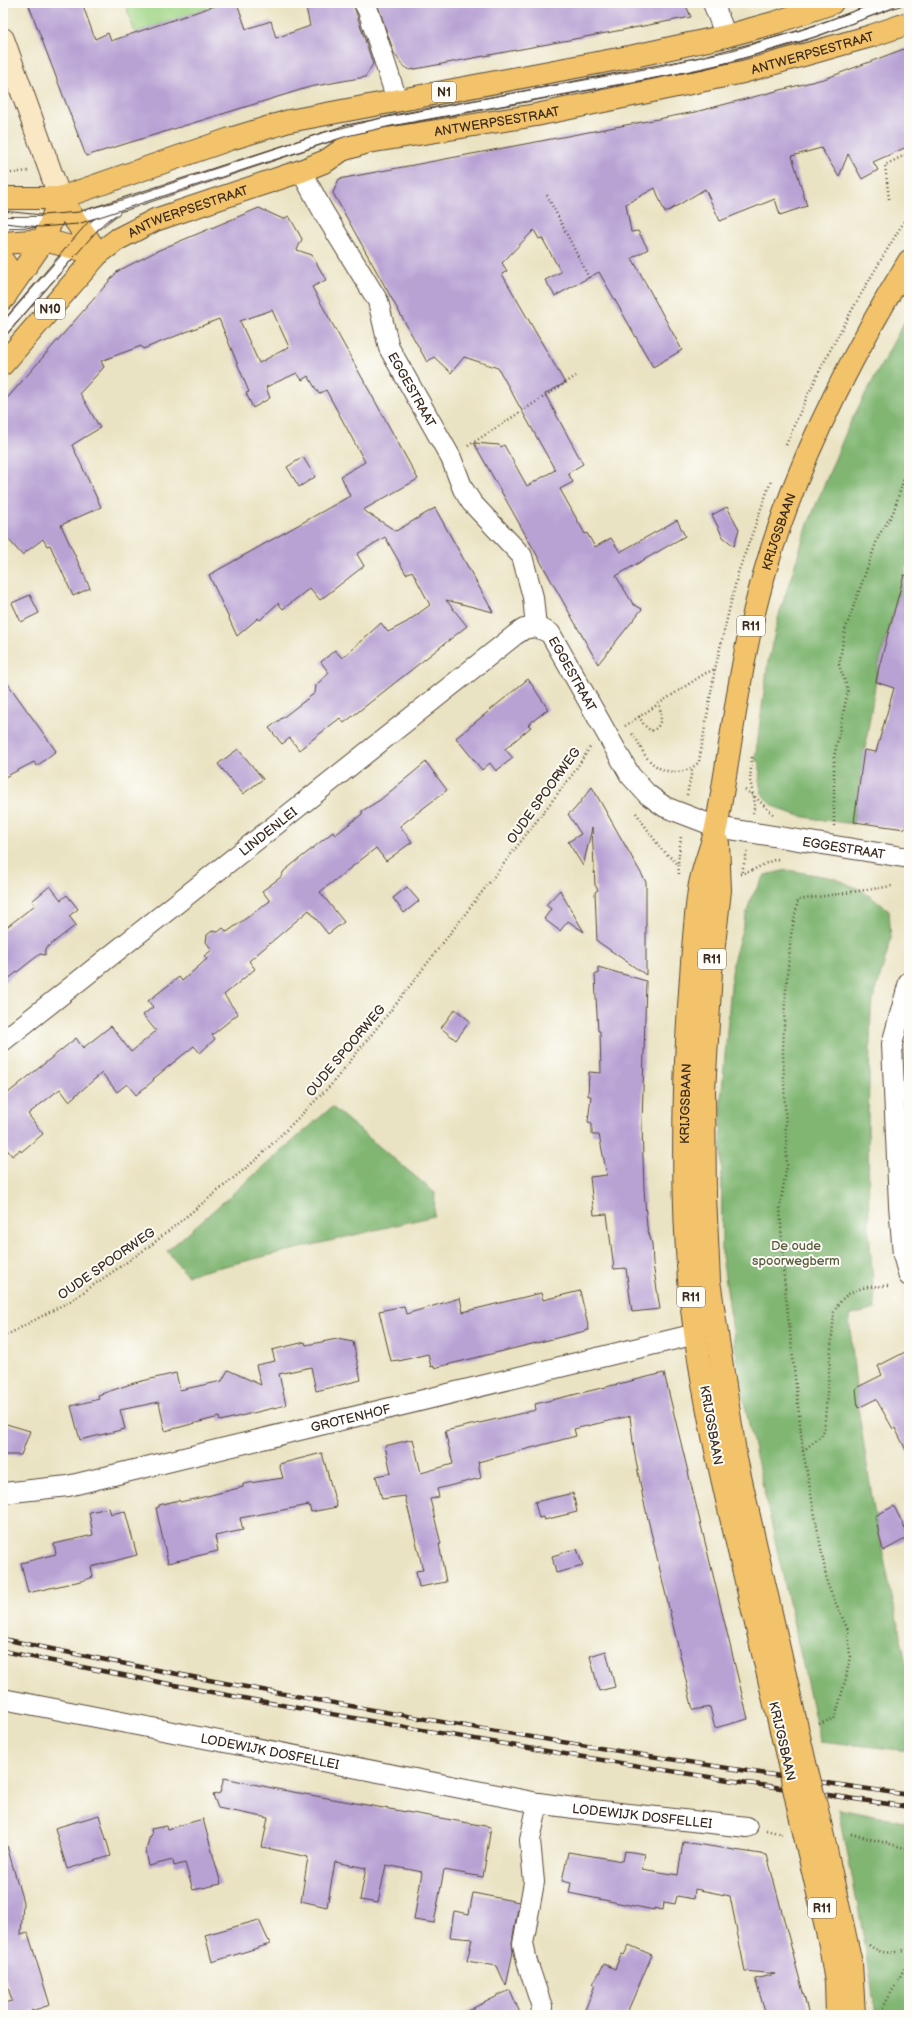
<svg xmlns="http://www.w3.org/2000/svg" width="912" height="2018" viewBox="0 0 912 2018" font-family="'Balsamiq Sans',sans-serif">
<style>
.green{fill:#a0d585;stroke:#6e8052}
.forest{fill:#80b672;stroke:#5e7048}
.building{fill:#b8a2d4;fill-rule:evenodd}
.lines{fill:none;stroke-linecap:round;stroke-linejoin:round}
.lane-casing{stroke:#554637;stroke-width:12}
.street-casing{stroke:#554637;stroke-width:22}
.secondary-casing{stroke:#554637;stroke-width:24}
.primary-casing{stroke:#554637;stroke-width:24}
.path{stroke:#554637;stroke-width:2.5;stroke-dasharray:1 3;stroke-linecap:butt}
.lane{stroke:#fff;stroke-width:10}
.street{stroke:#fff;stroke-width:20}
.secondary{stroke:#fae7c3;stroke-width:22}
.primary{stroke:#f2c36a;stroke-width:22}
.tram{stroke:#3b2a1e;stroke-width:1}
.rail-casing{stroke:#3b2a1e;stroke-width:4.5}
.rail{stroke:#fdfcf7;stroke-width:3;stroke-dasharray:9;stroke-linecap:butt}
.primary-bridge-casing{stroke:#554637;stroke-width:24;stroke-linecap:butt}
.primary-bridge{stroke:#f2c36a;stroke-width:22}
.labels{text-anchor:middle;stroke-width:4;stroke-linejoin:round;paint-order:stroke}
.shield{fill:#fdfcf7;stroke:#75695f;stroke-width:1}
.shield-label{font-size:12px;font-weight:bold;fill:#3b2a1e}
.street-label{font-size:13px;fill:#3b2a1e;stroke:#fdfcf7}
.park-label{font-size:13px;fill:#595d3d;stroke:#fdfcf7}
</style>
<rect width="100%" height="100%" fill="#fdfcf7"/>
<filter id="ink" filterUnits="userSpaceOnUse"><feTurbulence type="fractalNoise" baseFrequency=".025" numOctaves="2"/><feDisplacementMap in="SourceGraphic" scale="8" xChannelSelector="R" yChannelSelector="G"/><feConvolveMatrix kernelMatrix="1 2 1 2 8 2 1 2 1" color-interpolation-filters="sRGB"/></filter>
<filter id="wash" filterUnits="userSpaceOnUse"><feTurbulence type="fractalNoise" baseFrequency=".012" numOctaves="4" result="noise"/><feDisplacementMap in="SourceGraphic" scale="16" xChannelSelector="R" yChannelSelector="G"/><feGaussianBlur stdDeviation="0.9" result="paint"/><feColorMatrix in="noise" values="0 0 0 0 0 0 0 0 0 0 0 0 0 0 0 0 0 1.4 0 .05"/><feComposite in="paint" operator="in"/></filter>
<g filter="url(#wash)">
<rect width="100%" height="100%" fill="#eae3c3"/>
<!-- green -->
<path class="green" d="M125,3H223L135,33Z"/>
<!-- forest -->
<path class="forest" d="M909,313V558L878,667L853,824C829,820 773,818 762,793C758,784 760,771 760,762L755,760L768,662L779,615L808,524L849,425Z
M787,870L834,878L861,890L889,910L891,939L871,1008L868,1119L869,1230L875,1309L849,1316L858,1408L875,1516L909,1677V1751L820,1741L742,1393L722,1256L721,1101L733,962L751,898L765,875Z
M332,1107L435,1193L434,1216L187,1275L167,1251Z
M839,1809L909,1823V2015H876L867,1955Z"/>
<g id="blocks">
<!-- building -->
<path class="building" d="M28,3H82L95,39L108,33L111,41L223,3H237L246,29L271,21L276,38L310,26L305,3H353L373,64L365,77L310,87L86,156Z
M377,3H685L691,17L410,70L403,66L394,53Z
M909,47V146L873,162L878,170L862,179L848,154L839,177L821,148L792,156L807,206L780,215L775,199L720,221L705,189L665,213L655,188L626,204L631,232L638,231L648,249L632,258L682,350L653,367L599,272L555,296L545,280L561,272L542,238L539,239L534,230L502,263L507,271L502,274L565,383L545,394L583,464L568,473L573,482L560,489L585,534L587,533L595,547L611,538L620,552L677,520L685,536L616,576L633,604L642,609L598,664L474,443L499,445L501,447L504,445L527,486L555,470L498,368L464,357L451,373L434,357L427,362L333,193L339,179L695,112L827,78Z
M259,208L283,219L289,216L302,239L297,250L312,255L326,280L312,287L418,479L363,510L396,531L435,508L493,612L446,600L467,626L344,723L340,718L299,750L290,738L282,744L269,728L315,693L316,685L329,673L321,662L335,650L342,658L381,623L388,632L407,622L430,605L412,571L406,574L385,537L357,554L364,566L320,600L310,588L283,609L278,603L260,620L258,618L237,636L209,575L350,496L341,476L365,462L326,390L319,394L308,376L302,380L297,373L266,387L270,398L253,408L246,393L249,392L219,319L143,349L141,346L101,361L104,367L80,393L100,428L72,445L101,507L61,525L90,588L73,596L50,545L47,546L43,539L22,555L3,533V403L118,271L159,250ZM272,310L289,347L259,363L240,321Z
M303,457L315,477L299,487L287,467Z
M727,507L739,529L734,546L723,537L712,515Z
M904,575L909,576V814L905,829L854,822L864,750L876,752L894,688L876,682L879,667Z
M30,595L39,613L21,622L12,603Z
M3,677L56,751L37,766L34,762L3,778Z
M528,679L548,709L528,725L531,727L505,749L513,758L496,771L490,763L482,770L456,738Z
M238,749L263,779L243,794L218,764Z
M426,762L447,790L400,826L412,842L386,861L376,848L320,892L344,922L328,934L309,910L249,961L255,969L224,995L238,1014L212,1035L215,1039L200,1053L194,1046L153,1079L154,1080L136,1095L127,1084L117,1092L102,1073L69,1101L60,1089L28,1114L43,1134L21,1152L20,1150L12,1156L3,1144V1097L76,1038L83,1048L111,1026L131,1052L156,1031L143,1015L153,1007L148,1001L179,977L182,981L207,959L204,956L212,950L206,942L207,935L212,931L218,932L223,928L227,932L270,901L262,891L281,877L284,871L333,832L335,835L362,814V811L380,800Z
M592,787L646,882V975L597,941L595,892L598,890L595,885L592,828L583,866L568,842L581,834L568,814L574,810Z
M50,886L61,900L67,895L78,909L69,916L76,925L45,949V955L40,954L3,983V930L35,905L32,901Z
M407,887L419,901L404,913L393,898Z
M560,890L563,896L584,932L568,921L560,931L544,919L551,909L546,905Z
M598,967L646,981L642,1125L644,1189L647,1227L652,1244L653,1264L660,1309L632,1312L626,1268L614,1269L607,1214L594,1215L590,1177L607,1175L599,1135H592V1123L588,1122L591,1096H588L589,1072L601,1073L600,1031H598L596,997L595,974H598Z
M455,1009L470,1021L456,1040L441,1028Z
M580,1291L589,1330L434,1368V1366L431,1367L428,1354L399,1361V1360L391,1361L379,1311L404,1306L406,1314L460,1298L463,1312L541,1293L543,1300Z
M337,1339L353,1342L361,1380L316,1391L311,1367L279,1374L286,1405L220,1421L219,1417L165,1431L159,1402L120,1410L125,1429L80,1440L71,1406L99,1399L98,1395L134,1383L176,1373L180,1390L222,1381L228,1370L261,1385L256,1365L275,1361L272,1350L305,1342L306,1345Z
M909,1350V1456L895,1428L893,1429L876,1399L858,1408L856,1388L882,1375L878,1366Z
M664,1373L748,1719L715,1728L710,1707L693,1710L643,1498L634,1450L630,1416L574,1429L576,1436L478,1462L481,1478L437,1489L439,1497L430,1499L441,1544H439L446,1582L419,1587L416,1571L423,1570L405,1496L382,1499L376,1476L391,1473L385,1446L413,1439L421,1473L453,1464L445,1431L536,1410L535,1404Z
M3,1423L30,1431L21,1455H3Z
M322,1453L337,1507L311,1512L309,1505L240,1518L243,1530L215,1536L218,1551L168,1563L156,1508L159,1507V1505L179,1500L180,1502L199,1498L243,1487V1484L283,1478L279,1464Z
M573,1493L577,1512L544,1520L543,1517L539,1518L535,1502Z
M894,1506L909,1537L883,1551L875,1516Z
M109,1508L111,1514L125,1511L137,1555L91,1567L93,1577L85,1580L28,1593L21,1563L56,1554L54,1544L93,1535L89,1512Z
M577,1549L583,1566L556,1573L552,1556Z
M606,1651L615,1687L599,1691L590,1656Z
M224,1778L282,1790L491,1827L483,1877L444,1870L434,1923L414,1920L422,1872L386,1865L378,1903L360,1900L366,1868L335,1862L327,1907L301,1901L308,1857L262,1847L268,1818L218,1808L213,1795L220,1793Z
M99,1815L111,1856L67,1869L55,1828Z
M203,1819L221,1884L193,1890L185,1863L174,1866L173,1860L149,1866L146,1851L149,1839L152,1834L151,1829L166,1826L167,1829Z
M683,1842L767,1855L809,2015H766L755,1979L775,1974L745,1971L730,1896L695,1889L694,1899L677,1896L675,1904L664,1902L663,1910L654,1908V1910L569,1893L571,1883L562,1881L568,1852L623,1861L625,1851L645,1854L642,1869L678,1875Z
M7,1846L23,1902L21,1935L28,1933L50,2005L31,2011L32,2015H3V2003L12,2001L3,1970V1847Z
M473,1893L519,1902L512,1942L513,1952L506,1986L497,1966L467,1961L472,1939L450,1937L454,1911L469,1914Z
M259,1920L270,1944L212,1962L205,1935Z
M629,1945L652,1955L626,2015H583L595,1985L593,1984L604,1964L615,1969L621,1954L624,1955Z
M510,1990L521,2015H459Z"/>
</g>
</g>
<g filter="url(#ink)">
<use href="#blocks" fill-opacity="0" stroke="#554637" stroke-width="1"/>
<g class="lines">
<!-- lane casing -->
<g class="lane-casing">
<path id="lane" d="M72,219L124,205L324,138L391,121L654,73L732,56L819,30L890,3
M3,222H52
M3,330L94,226L115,210"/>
</g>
<!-- street casing -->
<g class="street-casing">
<g id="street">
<path d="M364,3L368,10L397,100"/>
<path d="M713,3L726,36"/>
<path id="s1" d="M301,171L324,213L378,301L389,348L451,458L463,489L472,503L522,556L533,597L536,627"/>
<path id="s2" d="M536,627L550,633L630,775L647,794L665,807L717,827L909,858"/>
<path d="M909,982L892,1044L899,1205L903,1255L909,1276"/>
<path id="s3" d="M3,1041L515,635L524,629L536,627"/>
<path id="s4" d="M3,1493L68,1486L696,1334"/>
<path id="s5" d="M3,1699L538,1803L574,1808L747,1827"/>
<path d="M538,1803L530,1840L534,1882L523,1944L527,1962L542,2007L541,2015"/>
</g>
</g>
<!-- secondary casing -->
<g class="secondary-casing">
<path id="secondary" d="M3,39L60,198"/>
</g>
<!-- primary casing -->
<g class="primary-casing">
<g id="primary">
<path d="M3,198H60L230,139L289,121L634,56L726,36L777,22L832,3"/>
<path d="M60,198L98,254"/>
<path d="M3,243L44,240L98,254"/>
<path d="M3,261C12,272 10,284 5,297"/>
<path d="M3,299L44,240L60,198"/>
<path id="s6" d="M3,364L98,254L118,239L155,220L301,171L326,161L342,150L368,142L536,115L686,84L743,72L871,36L909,23"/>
<path d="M718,843L720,890L711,972L704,1091L705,1196L709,1281L736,1459L805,1763"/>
<path id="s7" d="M788,1760C771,1689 755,1618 738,1547C717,1459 697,1370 689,1279C682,1193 683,1108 688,1022C691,979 693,934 699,890C702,867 713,846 717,823C731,746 739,669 759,593C790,475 846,364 909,261"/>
<path d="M797,1802L830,1945L836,1982L837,2015"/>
<path d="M816,1805L851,1963L854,2015"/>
</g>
</g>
<!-- path -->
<path class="path" d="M3,174L28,171
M547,195L590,280
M889,199L885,165L909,153
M786,445C819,363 864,288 909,213
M468,446L576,376
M639,716L644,725L651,731C663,727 662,713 659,703
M625,726L704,674L715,669
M632,734C639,741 642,753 649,760C663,775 685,776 699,762L715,669L738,573L771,481
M752,757L750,780L755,804L753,813
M745,790L753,795L773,814
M687,795L692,770
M636,813L661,849L678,864
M834,826V757L848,690L839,665L845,630L879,535L893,513L909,463
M742,872L747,852
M679,874L678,863L681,836
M740,874C754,872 764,862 778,859
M3,1337L72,1300L150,1246L257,1159L331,1085L396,1004L572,775L591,746
M803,1451L821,1436L824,1431L834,1312C846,1287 865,1286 891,1286
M819,1724L835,1718L846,1678L850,1656L848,1630L828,1586L803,1451L784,1278L780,1206L787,1165L783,1052L785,1000L791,935L798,900L892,886
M766,1830L782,1834
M851,1834L909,1849
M869,1945C883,1956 893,1953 909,1949
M879,2015L903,1971L909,1964"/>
<!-- lane -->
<use href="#lane" class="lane"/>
<!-- street -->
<use href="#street" class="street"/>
<!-- secondary -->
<use href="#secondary" class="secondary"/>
<!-- primary -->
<use href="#primary" class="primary"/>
<!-- tram -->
<path class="tram" d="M3,211L42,215L79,212L346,125L700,57L795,32L877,3
M5,223L40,227L78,224L347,136L391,126L704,69L798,43L908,3
M3,321L89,221
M3,339L94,234L104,223L116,215"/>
<!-- rail casing -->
<g class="rail-casing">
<path id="rail" d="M3,1639C303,1702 606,1751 909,1795
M3,1651C303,1713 606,1763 909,1807"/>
</g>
<!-- rail -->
<use href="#rail" class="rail"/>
<!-- primary-bridge casing -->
<g class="primary-bridge-casing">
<path id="primary-bridge" d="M788,1760L797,1802
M805,1763L816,1805"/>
</g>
<!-- primary-bridge -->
<use href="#primary-bridge" class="primary-bridge"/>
</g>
</g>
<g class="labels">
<!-- shield labels -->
<g class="shield">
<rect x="432" y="82" width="24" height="20" rx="3"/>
<rect x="35" y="299" width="30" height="20" rx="3"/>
<rect x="737" y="616" width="28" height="20" rx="3"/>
<rect x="698" y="949" width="28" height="20" rx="3"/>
<rect x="677" y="1287" width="28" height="20" rx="3"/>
<rect x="808" y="1898" width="28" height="20" rx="3"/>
</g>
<g class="shield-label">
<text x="444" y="96">N1</text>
<text x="50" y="313">N10</text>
<text x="751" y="630">R11</text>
<text x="712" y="963">R11</text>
<text x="691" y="1301">R11</text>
<text x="822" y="1912">R11</text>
</g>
<!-- street labels -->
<g class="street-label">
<text dy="5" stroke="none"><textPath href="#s6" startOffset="893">ANTWERPSESTRAAT</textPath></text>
<text dy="5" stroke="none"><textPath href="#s6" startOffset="570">ANTWERPSESTRAAT</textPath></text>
<text dy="5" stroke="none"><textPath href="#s6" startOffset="246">ANTWERPSESTRAAT</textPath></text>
<text dy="5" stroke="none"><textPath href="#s1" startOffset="247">EGGESTRAAT</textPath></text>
<text dy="5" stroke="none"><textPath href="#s7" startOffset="1249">KRIJGSBAAN</textPath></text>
<text dy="5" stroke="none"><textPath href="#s2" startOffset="62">EGGESTRAAT</textPath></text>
<text transform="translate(543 795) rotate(-54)" y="5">OUDE SPOORWEG</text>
<text dy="5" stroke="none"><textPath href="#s3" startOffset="338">LINDENLEI</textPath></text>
<text dy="5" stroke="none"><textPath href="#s2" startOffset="410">EGGESTRAAT</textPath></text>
<text transform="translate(345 1050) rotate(-50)" y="5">OUDE SPOORWEG</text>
<text dy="5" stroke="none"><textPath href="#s7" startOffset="667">KRIJGSBAAN</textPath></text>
<text transform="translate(106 1263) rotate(-35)" y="5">OUDE SPOORWEG</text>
<text dy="5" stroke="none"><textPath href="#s4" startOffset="356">GROTENHOF</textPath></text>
<text transform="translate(712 1425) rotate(80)" y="5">KRIJGSBAAN</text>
<text transform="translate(783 1741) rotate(77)" y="5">KRIJGSBAAN</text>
<text dy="5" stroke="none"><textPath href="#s5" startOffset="272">LODEWIJK DOSFELLEI</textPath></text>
<text dy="5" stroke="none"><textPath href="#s5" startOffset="650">LODEWIJK DOSFELLEI</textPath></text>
</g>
<!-- park labels -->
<g class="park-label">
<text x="796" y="1250">De oude<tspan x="796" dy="15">spoorwegberm</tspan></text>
</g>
</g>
<!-- margin -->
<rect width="912" height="2018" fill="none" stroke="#fdfcf7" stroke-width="16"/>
</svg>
